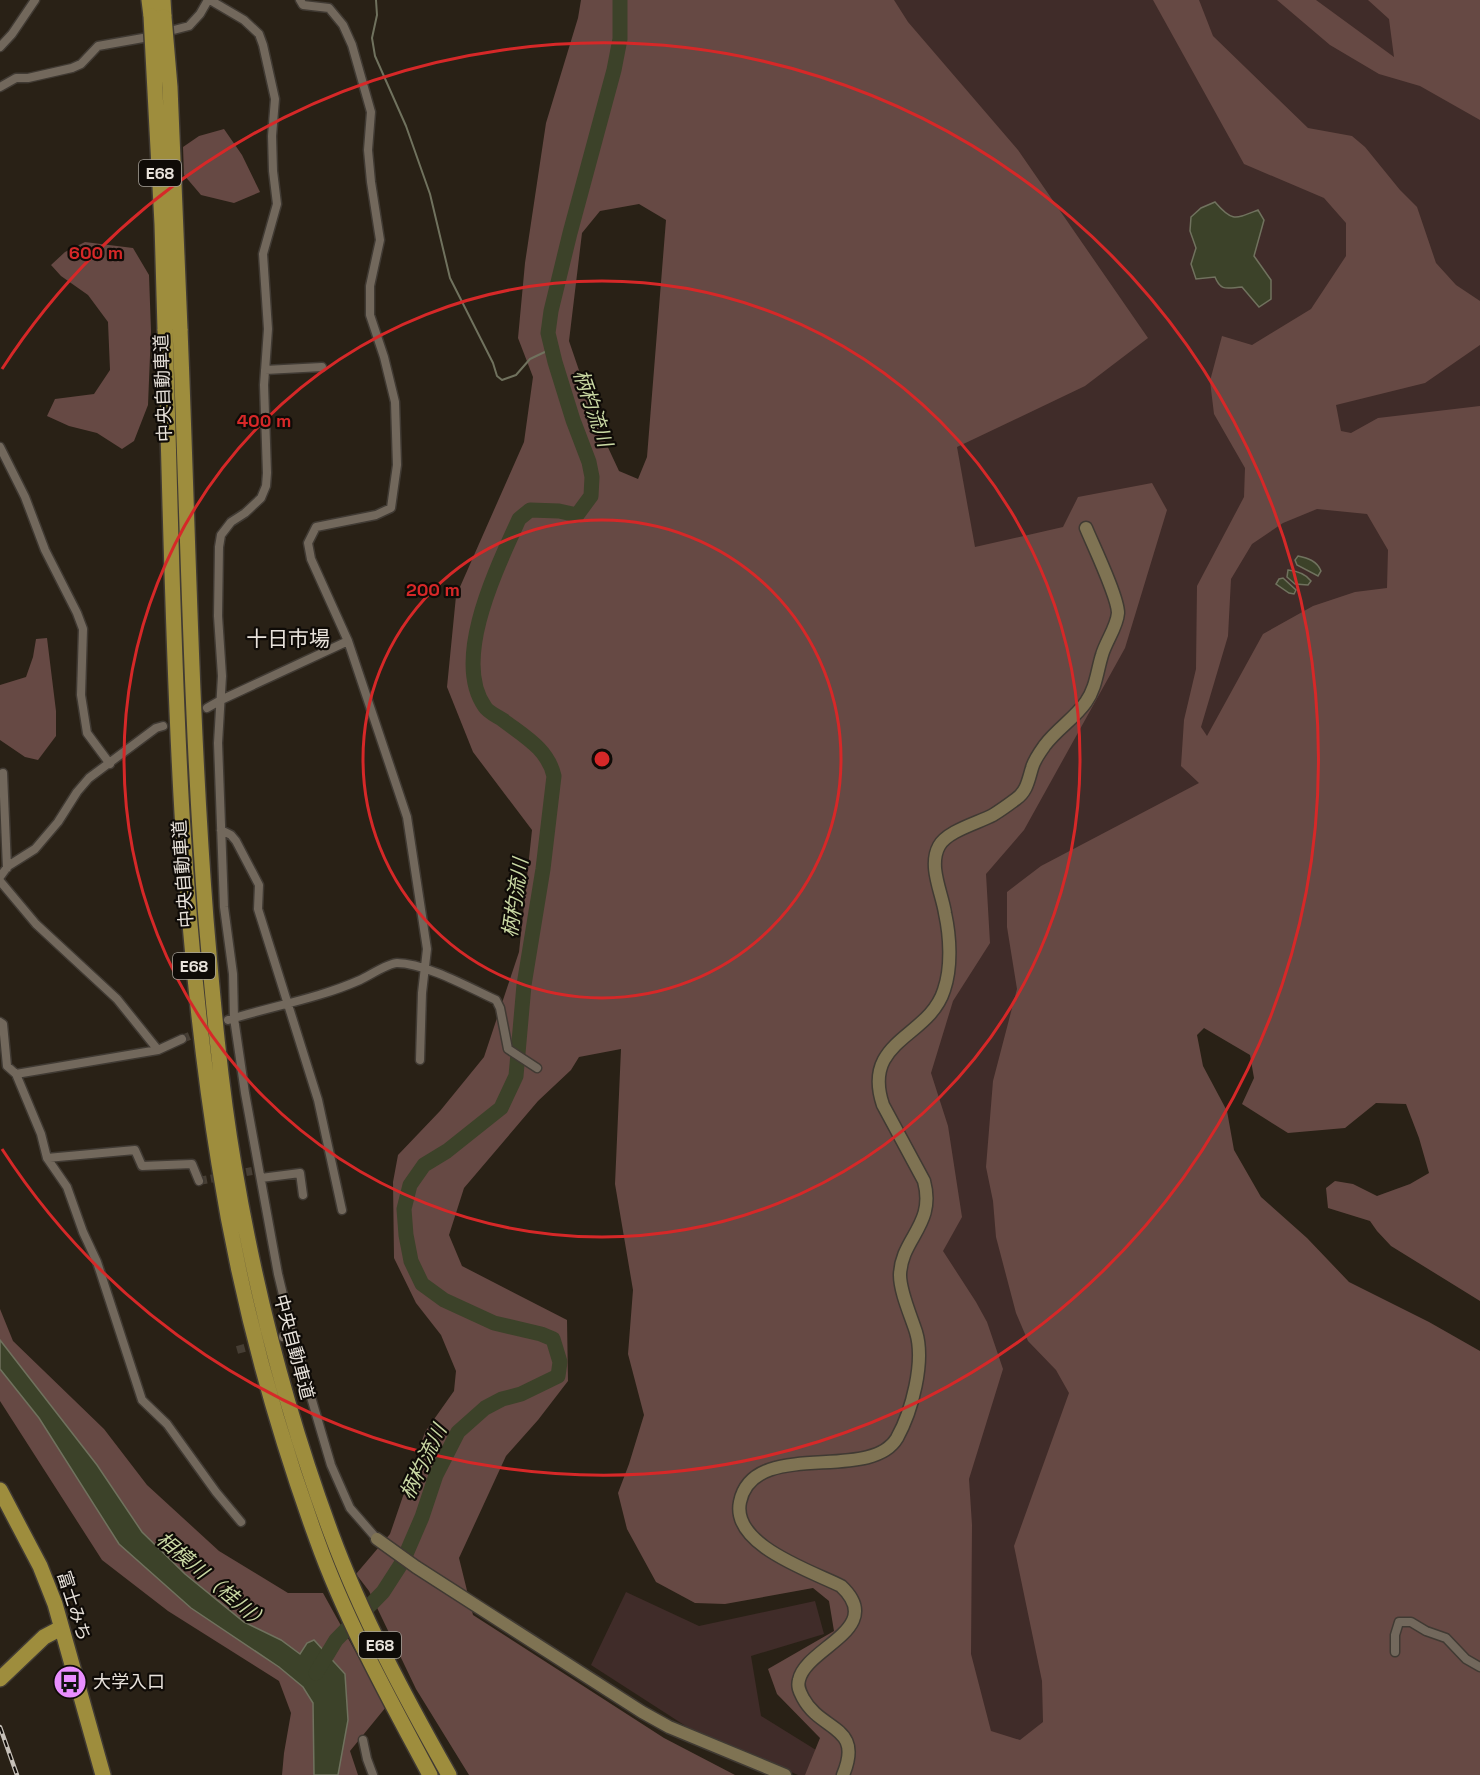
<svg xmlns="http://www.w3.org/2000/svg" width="1480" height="1775" viewBox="0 0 1480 1775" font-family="'Space Grotesk','Noto Sans JP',sans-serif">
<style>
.green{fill:#402c29}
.forest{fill:#664944;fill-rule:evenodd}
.water{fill:#3c4229;stroke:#70725e;stroke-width:1.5}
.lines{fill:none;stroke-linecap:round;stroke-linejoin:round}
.stream{stroke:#70725e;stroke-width:2}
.river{stroke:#3c4229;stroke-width:15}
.street-tunnel{stroke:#463e34;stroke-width:8;stroke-dasharray:8 4;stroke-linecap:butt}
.street-casing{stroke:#403a33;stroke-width:11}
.secondary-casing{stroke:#403a33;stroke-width:15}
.highway-casing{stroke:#403a33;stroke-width:18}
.street{stroke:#72685c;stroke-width:8}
.secondary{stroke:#7f7353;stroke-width:12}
.highway{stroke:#9e8d3d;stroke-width:15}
.rail-casing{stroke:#c6c0b8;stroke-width:4.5}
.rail{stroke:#0f0b07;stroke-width:2;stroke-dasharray:7;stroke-linecap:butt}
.highway-bridge-casing{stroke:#403a33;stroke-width:18;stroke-linecap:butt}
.highway-bridge{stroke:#9e8d3d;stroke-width:15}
.ring{fill:none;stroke:#d62828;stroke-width:3}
.labels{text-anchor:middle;stroke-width:4.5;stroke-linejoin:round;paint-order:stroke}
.shield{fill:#0f0b07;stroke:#a7a29b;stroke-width:1.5}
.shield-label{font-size:16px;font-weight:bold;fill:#e8e2db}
.street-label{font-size:18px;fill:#e8e2db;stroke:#0f0b07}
.poi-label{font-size:18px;fill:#e8e2db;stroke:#0f0b07;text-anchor:start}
.water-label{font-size:20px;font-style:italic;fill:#c9d8a3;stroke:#0f0b07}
.quarter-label{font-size:21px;fill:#e8e2db;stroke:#0f0b07}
.centre{fill:#d62828;stroke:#0f0b07;stroke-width:3}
.ring-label{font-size:18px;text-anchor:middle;font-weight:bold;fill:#d62828;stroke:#0f0b07;stroke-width:4.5;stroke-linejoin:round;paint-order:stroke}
</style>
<rect width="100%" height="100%" fill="#292116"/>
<!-- green -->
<path class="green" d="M820,0H1480V583L1157,978L1131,1389L1040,1756L903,1775L841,610Z
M626,1592L699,1626L815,1601L824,1634L751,1656L761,1716L816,1750L810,1775H798L695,1732L591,1665Z"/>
<!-- forest -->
<path class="forest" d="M581,0H894L908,22L1018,150L1148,338L1085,386L957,447L975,547L1063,527L1078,497L1152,483L1167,510L1125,648L1024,830L986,874L990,943L953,1001L931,1073L948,1126L962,1217L943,1251L976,1302L987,1322L1003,1369L969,1479L972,1525L971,1654L991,1731L1020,1740L1043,1722L1042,1681L1014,1546L1069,1393L1056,1370L1028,1341L1016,1313L996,1237L993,1201L986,1167L993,1081L1017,989L1007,927V892L1041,866L1199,783L1181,766L1184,720L1196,669L1197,586L1244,497L1245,468L1214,414L1210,381L1222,336L1252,345L1311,309L1346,256V223L1324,198L1244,164L1153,0H1199L1213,36L1308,128L1352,136L1365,147L1400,190L1417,207L1436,263L1456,285L1480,301V345L1425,383L1336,405L1341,431L1351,433L1378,418L1480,406V1301L1391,1246L1377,1231L1370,1221L1328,1208L1326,1188L1335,1181L1353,1184L1377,1196L1410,1184L1429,1173L1419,1138L1406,1104L1376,1103L1345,1128L1288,1133L1242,1104L1254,1078L1250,1055L1204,1028L1197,1035L1203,1066L1227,1111L1234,1150L1261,1197L1307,1238L1349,1282L1429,1322L1480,1351V1775H805L820,1738L777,1694L768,1669L834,1631L829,1601L813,1588L725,1604L695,1603L656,1582L627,1529L618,1493L629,1464L644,1415L628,1354L633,1290L615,1184L621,1049L579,1057L571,1070L538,1101L464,1188L449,1235L462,1266L567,1320L568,1381L538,1420L506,1456L459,1558L473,1615L664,1738L735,1775H469L416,1689L369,1591L356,1574L390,1534L425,1432L454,1391L456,1371L441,1335L416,1303L394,1258L393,1182L398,1155L440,1111L484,1057L519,952L532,830L473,752L447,687L456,596L524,442L533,377L518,338L525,263L546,123L578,18ZM639,204L666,220L647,457L638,479L619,471L598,426L569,341L582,233L600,211ZM1317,509L1367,514L1388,550L1387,588L1355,592L1313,606L1263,634L1207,736L1201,727L1228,636L1231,579L1252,544L1283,523Z
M1277,0H1316L1394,57L1389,19L1368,0H1480V120L1420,86L1379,74L1330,45Z
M224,129L242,155L260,192L234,203L201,195L184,175L183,147L199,136Z
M85,242L133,248L149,275L151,331L148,405L134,441L122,449L97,433L69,426L47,416L55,399L94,394L110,370L108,322L88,295L61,276L51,265L65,252Z
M47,638L56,711V736L38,760L25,757L0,740V685L26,677L33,657L36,639Z
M0,1309L13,1341L104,1429L147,1485L219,1551L288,1593H323L386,1707L350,1751L358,1775H282L284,1753L291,1713L279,1681L168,1611L102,1560L0,1401Z"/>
<!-- water -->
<path class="water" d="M1215,202C1232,222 1235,219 1258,210L1264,220L1254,256L1271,280V299L1259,307L1242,287C1227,288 1221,292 1215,277L1196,279L1191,264L1196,248L1190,231L1191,217L1201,208Z
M1298,556C1308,558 1317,561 1321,571L1318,576L1297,565L1295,560Z
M1288,570C1297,571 1306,574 1311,581L1308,585L1295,584L1287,577Z
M1283,578L1296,590L1294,594L1289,593L1276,584L1279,579Z
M0,1340L97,1465L142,1532L185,1574L244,1622L281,1640L300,1654L307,1643L314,1640L345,1674L348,1720L338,1775H314L313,1703L303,1687L279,1667L191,1608L119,1544L39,1418L0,1369Z"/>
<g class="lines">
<!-- stream -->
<path class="stream" d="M376,0L377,15L372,38L375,56L406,126L430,194L450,278L493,363L497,376L502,380L516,375L530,359L551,349"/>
<!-- river -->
<path class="river" d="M316,1673L336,1640L383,1592L403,1561L422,1517L436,1475L458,1432L485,1408L502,1399L521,1394L558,1376L560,1362L553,1339L541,1334L494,1323L444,1300L422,1284L411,1261L406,1235L404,1209L410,1185L424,1165L447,1151L501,1108L516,1076L524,985L543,869L554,776C548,749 524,736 503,720C497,716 488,712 485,707C451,659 498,566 519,519L530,510L559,511L577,515L591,496L592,477L589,462L573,420L555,362L548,333L551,311L570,233L614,70L620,39V0"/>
<!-- street-tunnel -->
<path class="street-tunnel" d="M182,1039L228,1020
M199,1181L252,1171
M237,1350L259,1344"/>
<!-- street casing -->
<g class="street-casing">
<path id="street" d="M210,0L244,20L259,34L263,45L275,99L272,136L273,171L277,204L263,254L268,329L264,385L267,473L266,486L261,498L245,513L231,522L221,535L219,547L218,616L222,676L218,743L224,907L233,974L234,1018L245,1093L278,1274L293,1336L331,1465L350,1508L377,1539
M300,0L303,5L329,8L343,25L352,45L371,112L368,150L371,182L380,240L370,286V315L384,357L395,402L397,465L391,508L376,515L316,527L308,543L311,559L348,641L407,817L427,949L422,993L420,1060
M0,47L12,34L35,0
M0,87L16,78H28L72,68L81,64L98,46L143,38L189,26L200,14L208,0
M265,370L322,367
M0,447L25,497L45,550L77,613L83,629L81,695L87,733L110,764
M207,708L221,700L348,641
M3,773L7,868
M221,830L231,835L236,841L259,885L258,909L318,1100L342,1210
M0,877L8,866L35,849L58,822L77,792L89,778L156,728L163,726
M0,881L36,924L117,999L158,1050
M228,1020C272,1006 317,999 360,980C369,976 388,963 397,963C425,963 470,988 496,1000L500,1008L508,1049L537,1068
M0,1022L3,1024L7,1066L16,1074L41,1134L47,1158L67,1187L83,1232L97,1262L142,1400L167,1424L216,1492L241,1522
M16,1074L158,1050L182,1039
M47,1158L135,1150L142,1166L192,1164L199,1181
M261,1178L300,1173L303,1195
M283,1337L293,1336
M1395,1652V1635L1399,1622H1411L1426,1631L1446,1638L1466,1659L1480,1667
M363,1740L367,1759L373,1775"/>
</g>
<!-- secondary casing -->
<g class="secondary-casing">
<path id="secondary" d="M377,1539L416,1567L642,1712L669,1727L785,1775
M843,1775C864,1725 821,1732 803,1698C800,1692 797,1687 799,1680C806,1647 887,1629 841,1586C811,1571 731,1545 740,1502C753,1437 870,1484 897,1438C912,1411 925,1362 916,1332C911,1316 900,1292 900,1275C901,1238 936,1225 924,1181L883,1105C861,1040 929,1038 944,990C952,967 950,936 945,913C942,893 928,866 939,846C947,831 978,823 993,815C1001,810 1008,805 1016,799C1027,791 1028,781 1032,768C1034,760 1040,752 1045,745C1057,729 1075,718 1086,702C1096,688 1097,671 1102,655C1106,641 1117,627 1118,613C1118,597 1093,545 1086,528"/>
</g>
<!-- highway casing -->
<g class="highway-casing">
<path id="highway" d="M149,0L151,16
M163,0L164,17
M165,329C174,608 174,889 219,1164C239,1291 273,1419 317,1540C346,1621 389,1698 430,1775
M180,329C188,526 191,723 206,919C213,1001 220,1083 234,1165C255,1290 287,1414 331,1533C362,1617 405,1697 449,1775
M0,1490L40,1566L55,1604L103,1775
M0,1679L44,1637L61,1628"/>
</g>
<!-- street -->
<use href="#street" class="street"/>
<!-- secondary -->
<use href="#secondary" class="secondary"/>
<!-- highway -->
<use href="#highway" class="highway"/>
<!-- rail casing -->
<g class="rail-casing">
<path id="rail" d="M0,1727L17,1775"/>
</g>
<!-- rail -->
<use href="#rail" class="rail"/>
<!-- highway-bridge casing -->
<g class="highway-bridge-casing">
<path id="highway-bridge" d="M151,16L162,224L165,329
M164,17L170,87L180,329"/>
</g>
<!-- highway-bridge -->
<use href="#highway-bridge" class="highway-bridge"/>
</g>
<!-- distance rings -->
<g class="ring">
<circle cx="602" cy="759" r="239"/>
<circle cx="602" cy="759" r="478"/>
<path d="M2 369A716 716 0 1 1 2 1149"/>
</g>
<!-- icons -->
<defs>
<g id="bus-disc" transform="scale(1.725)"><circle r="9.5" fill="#e98efe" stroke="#0f0b07"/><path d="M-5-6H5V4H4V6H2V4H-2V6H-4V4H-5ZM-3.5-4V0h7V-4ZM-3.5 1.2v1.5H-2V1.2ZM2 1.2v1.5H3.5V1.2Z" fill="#111"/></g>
</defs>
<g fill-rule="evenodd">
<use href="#bus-disc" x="70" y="1682"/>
</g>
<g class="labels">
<!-- shield labels -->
<g class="shield">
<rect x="139" y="160" width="42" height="26" rx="4.5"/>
<rect x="173" y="953" width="42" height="26" rx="4.5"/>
<rect x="359" y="1632" width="42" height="26" rx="4.5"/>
</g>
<g class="shield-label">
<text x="160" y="179">E68</text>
<text x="194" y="972">E68</text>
<text x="380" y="1651">E68</text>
</g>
<!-- street labels -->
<g class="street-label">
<text transform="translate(163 388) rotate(-92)" y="6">中央自動車道</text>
<text transform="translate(183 874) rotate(-94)" y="6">中央自動車道</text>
<text transform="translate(294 1347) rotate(75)" y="6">中央自動車道</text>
<text transform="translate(74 1606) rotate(72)" y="6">富士みち</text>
</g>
<!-- poi labels -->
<g class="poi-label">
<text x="93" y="1688">大学入口</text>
</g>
<!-- water labels -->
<g class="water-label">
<text transform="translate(593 408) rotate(71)" y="7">柄杓流川</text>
<text transform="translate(515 898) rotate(-82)" y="7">柄杓流川</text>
<text transform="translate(423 1462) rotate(-64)" y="7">柄杓流川</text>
<text transform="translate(213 1581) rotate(40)" y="7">相模川（桂川）</text>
</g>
<!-- quarter labels -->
<g class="quarter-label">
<text x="288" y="646">十日市場</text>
</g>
</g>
<circle cx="602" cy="759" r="9" class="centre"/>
<g class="ring-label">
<text x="96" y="259">600 m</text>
<text x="264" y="427">400 m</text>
<text x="433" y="596">200 m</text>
</g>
</svg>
